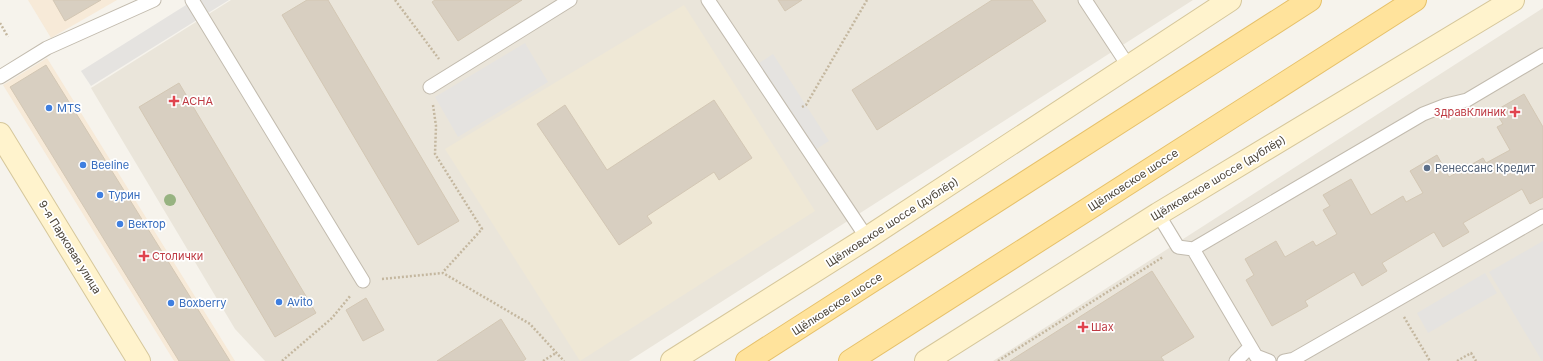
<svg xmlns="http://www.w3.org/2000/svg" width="1543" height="361" viewBox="0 0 1543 361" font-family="Inter,sans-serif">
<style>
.residential{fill:#eae5da}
.commercial{fill:#f7ead8}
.education{fill:#efe8d6}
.parking{fill:#e5e3e0}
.building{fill:#d8cfc1;stroke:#d3c7b4}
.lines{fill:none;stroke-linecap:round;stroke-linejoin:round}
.service-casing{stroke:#c2bbae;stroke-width:15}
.secondary-casing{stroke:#d6c79b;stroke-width:24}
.primary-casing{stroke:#e6c16a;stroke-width:24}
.path{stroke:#c4b79f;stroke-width:2.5;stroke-dasharray:2 2;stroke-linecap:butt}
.service{stroke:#fff;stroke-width:13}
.secondary{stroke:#fff3cd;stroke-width:22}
.primary{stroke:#ffe39c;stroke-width:22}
.tree{fill:#97b381}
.health-dot{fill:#e0444e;stroke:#fff;stroke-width:1.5}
.shop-dot{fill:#3f7fe0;stroke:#fff;stroke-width:1.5}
.service-dot{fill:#5c6f8a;stroke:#fff;stroke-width:1.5}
.labels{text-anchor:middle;stroke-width:3.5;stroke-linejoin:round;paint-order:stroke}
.health-label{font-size:11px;fill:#be3a42;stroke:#fff;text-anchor:start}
.shop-label{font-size:11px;fill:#366cbe;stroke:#fff;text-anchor:start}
.service-label{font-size:11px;fill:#4e5e75;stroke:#fff;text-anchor:start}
.street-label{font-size:11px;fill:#4b4439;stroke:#fff}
</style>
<rect width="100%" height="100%" fill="#f6f3ec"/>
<!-- residential -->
<path class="residential" d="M231,0H1193L629,361H265L235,329L91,88Z
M1543,8V361H993Z"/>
<!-- commercial -->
<path class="commercial" d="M28,0H117L51,38Z
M47,58L235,361H174L3,85Z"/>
<!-- education -->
<path class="education" d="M684,5L815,211L580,361L445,149Z"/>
<!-- parking -->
<path class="parking" d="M194,0H229L91,86L81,71Z
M525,43L548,82L458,137L435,97Z
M773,54L829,141L810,153L753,67Z
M1543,241V361H1542L1489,272Z
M1485,273L1497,293L1428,333L1417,313Z"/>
<!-- building -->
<path class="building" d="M53,0H101L65,21Z
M307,0H328L459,221L418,245L282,15Z
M435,0H522L458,41L432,2Z
M778,0H802L785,11Z
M992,0H1032L1046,21L877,130L852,90Z
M46,65L230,361H179L10,87Z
M179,83L316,313L275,337L139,107Z
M1524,94L1543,127V197L1530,204L1522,189L1463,223L1469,232L1443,247L1434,232L1382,263L1387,271L1362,286L1354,272L1305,301L1308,306L1272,326L1246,280L1254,275L1245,259L1276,241L1285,257L1313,241L1316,246L1337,234L1323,210L1330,206L1323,195L1351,179L1371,215L1403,196L1406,202L1423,193L1410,171L1437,155L1449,177L1483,158L1486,163L1510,150L1497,127L1503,124L1495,111Z
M714,100L752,158L719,180L714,172L647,216L652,223L619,245L537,124L565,105L607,170Z
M1152,271L1194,337L1161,357L1164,361H1010Z
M366,298L384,330L363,341L346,310Z
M501,319L526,359L523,361H437Z"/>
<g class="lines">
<!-- service casing -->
<g class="service-casing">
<path id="service" d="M192,0L363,281
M708,0L867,238
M1085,0L1129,67
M0,77L47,48L154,0
M430,87L570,0
M1158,214L1178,247L1193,249L1256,356L1269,361
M1193,249L1423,114L1446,105L1467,100L1543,55
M1236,361L1250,347
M1284,361L1294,359L1543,216"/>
</g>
<!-- secondary casing -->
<g class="secondary-casing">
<path id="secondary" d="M0,134L139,361
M672,361L867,238L1230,0
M926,361L1158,214L1513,0"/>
</g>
<!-- primary casing -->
<g class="primary-casing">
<path id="primary" d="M747,361L1310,0
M850,361L1415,0"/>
</g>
<!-- path -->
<path class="path" d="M395,0L439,59
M0,23L8,37
M433,105L436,126L435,154L482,229L443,272
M802,107L806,105L867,0
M382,279L443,273L530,324L564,361
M1404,317L1430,361
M282,361L332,318L351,295
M543,361L556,353
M998,361L1163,257
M1457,361L1471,353L1476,361"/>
<!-- service -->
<use href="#service" class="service"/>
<!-- secondary -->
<use href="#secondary" class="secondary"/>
<!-- primary -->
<use href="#primary" class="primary"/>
</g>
<!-- trees -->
<circle class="tree" cx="170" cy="200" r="6"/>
<!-- markers -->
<g class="health-dot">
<path d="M172 95h4v4h4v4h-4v4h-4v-4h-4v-4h4z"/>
<path d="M1513 106h4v4h4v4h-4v4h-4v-4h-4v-4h4z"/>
<path d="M142 250h4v4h4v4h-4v4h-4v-4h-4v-4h4z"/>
<path d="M1081 321h4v4h4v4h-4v4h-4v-4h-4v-4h4z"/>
</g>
<g class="shop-dot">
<circle cx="49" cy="108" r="4"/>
<circle cx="83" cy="165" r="4"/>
<circle cx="100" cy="195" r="4"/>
<circle cx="120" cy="224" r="4"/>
<circle cx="279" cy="302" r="4"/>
<circle cx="171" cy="303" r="4"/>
</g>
<circle class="service-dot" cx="1427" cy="168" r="4"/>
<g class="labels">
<!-- health labels -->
<g class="health-label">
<text x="182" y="105">АСНА</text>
<text x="1506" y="116" text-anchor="end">ЗдравКлиник</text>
<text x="152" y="260">Столички</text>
<text x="1091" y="331">Шах</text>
</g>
<!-- shop labels -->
<g class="shop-label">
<text x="57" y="112">MTS</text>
<text x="91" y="169">Beeline</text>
<text x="108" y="199">Турин</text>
<text x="128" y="228">Вектор</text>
<text x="287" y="306">Avito</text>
<text x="179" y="307">Boxberry</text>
</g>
<!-- service labels -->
<g class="service-label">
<text x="1435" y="172">Ренессанс Кредит</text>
</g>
<!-- street labels -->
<g class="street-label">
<text transform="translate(1218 178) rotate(-31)" y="4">Щёлковское шоссе (дублёр)</text>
<text transform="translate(1133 180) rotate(-33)" y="4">Щёлковское шоссе</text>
<text transform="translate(892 222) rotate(-33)" y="4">Щёлковское шоссе (дублёр)</text>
<text transform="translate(70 247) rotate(58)" y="4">9-я Парковая улица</text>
<text transform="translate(837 304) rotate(-33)" y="4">Щёлковское шоссе</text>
</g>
</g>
</svg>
